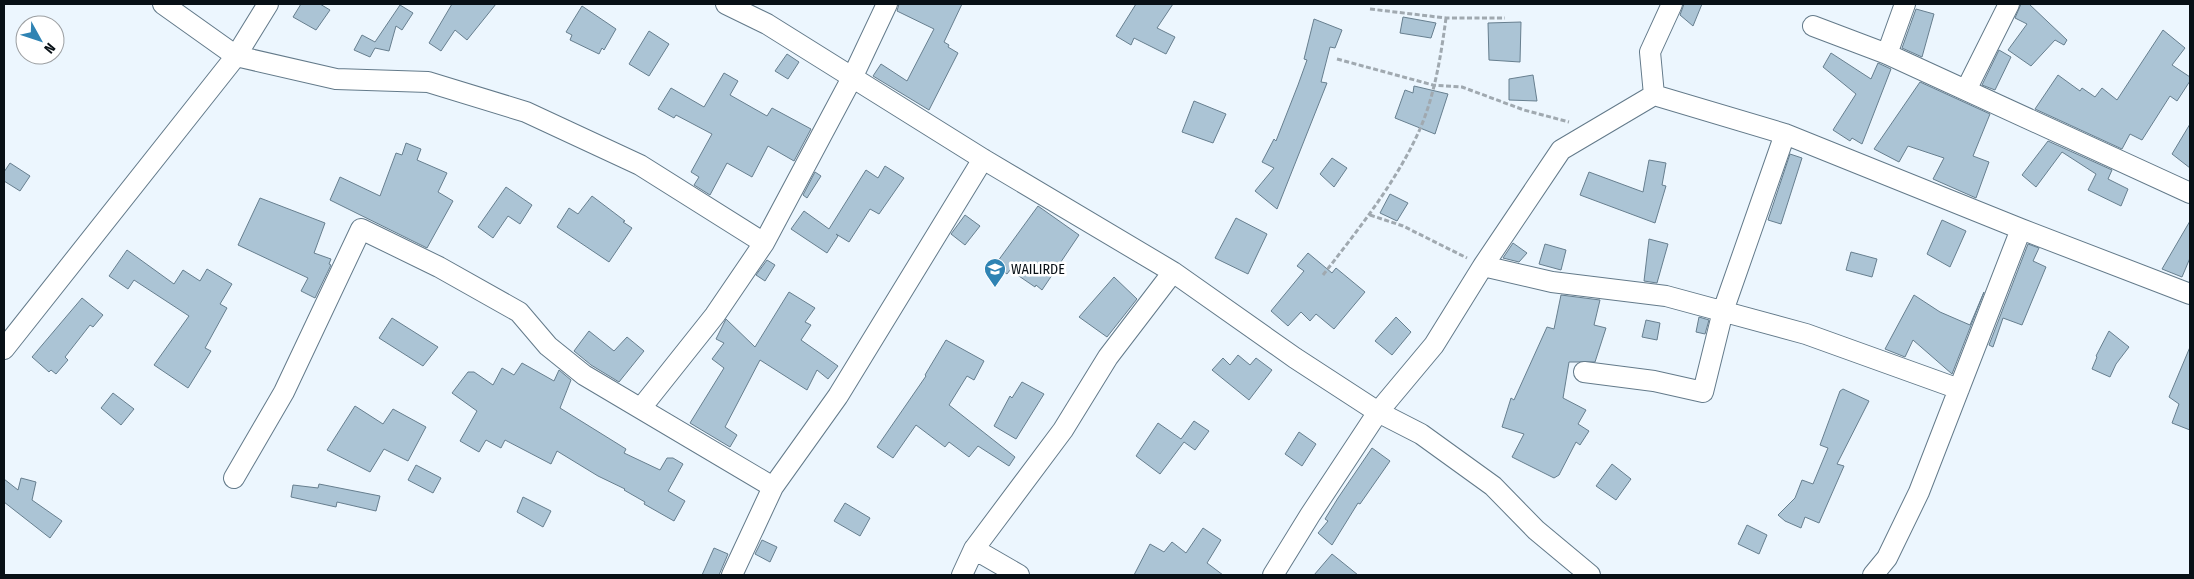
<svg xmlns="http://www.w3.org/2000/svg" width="2194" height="579" viewBox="0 0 2194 579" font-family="'Fira Sans Condensed',sans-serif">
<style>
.building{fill:#abc4d5;stroke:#677f8f}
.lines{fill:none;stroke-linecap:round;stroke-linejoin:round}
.minor-casing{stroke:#637a8a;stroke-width:22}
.path{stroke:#a0a9b0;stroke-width:3;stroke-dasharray:5 2.5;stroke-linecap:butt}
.minor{stroke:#fff;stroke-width:20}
.labels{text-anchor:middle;stroke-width:5;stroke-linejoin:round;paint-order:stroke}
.poi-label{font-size:14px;fill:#081016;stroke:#fff;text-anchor:start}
</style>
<rect width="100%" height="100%" fill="#ecf6fe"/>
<!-- building -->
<path class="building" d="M301,4H320L330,10L316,30L293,17Z
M452,4H496L467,40L455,30L441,51L429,43Z
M899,4H962L944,42L949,45L948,47L958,53L929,110L873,76L881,64L907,81L934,29L897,11Z
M1136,4H1173L1157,28L1175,37L1166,54L1134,38L1131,45L1116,36Z
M1684,4H1702L1693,26L1680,15Z
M2021,4H2029L2067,40L2064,45L2055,40L2031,66L2008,50L2027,24L2015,18Z
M400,5L413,13L402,30L396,26L389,51L375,48L370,57L354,50L362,35L375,42Z
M582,6L616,29L604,50L602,48L599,54L570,40L572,35L566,32Z
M1916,9L1934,14L1922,57L1902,48Z
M1403,17L1436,23L1431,38L1400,33Z
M1314,19L1342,30L1335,48L1330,47L1321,82L1327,83L1277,209L1255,191L1274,168L1262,162L1274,139L1276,141L1298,85L1307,60L1304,59Z
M1521,22L1520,62L1489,60L1488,23Z
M2163,30L2185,48L2172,65L2190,77V81L2177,101L2170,96L2142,140L2130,134L2122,149L2035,109L2058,75L2080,91L2082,88L2095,97L2102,88L2117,100Z
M649,31L669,44L649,76L629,64Z
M1999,50L2011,57L1995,90L1982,85Z
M1831,53L1871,79L1878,63L1891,69L1862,144L1852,138L1850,141L1833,130L1856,94L1823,67Z
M787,54L799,62L788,79L775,71Z
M724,73L738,81L730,95L767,116L772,108L811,129L794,161L768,146L752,177L727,163L710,195L694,185L699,177L691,172L712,134L676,115L674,118L658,109L671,88L704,107Z
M1533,75L1537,101L1509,100V79Z
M1920,82L1990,114L1973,156L1989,162L1976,198L1933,179L1944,158L1908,146L1899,162L1874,149Z
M1414,86L1448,94L1435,134L1395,118L1405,90L1413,93Z
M1194,101L1226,114L1213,143L1182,132Z
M2190,124V168L2172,154Z
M2048,141L2112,170L2108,179L2128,189L2121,206L2088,190L2096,174L2062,152L2036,187L2022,175Z
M406,143L421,149L417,160L447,173L438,192L453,201L427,248L330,200L340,177L380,196L396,153L402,155Z
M1790,154L1802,158L1781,224L1768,220Z
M1332,158L1347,168L1334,187L1320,174Z
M1649,160L1666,163L1662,185L1666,186L1655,223L1580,195L1589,172L1643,192Z
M10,163L30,176L20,191L4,181V172Z
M885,166L904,178L879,214L870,209L849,242L836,234L838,236L827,253L791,229L804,211L829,229L866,170L878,178Z
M815,172L821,176L807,198L803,195Z
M506,187L532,205L520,224L508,216L493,238L478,227Z
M1390,194L1408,203L1397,221L1380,213Z
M592,196L625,221L623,222L632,228L609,262L557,227L569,208L578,214Z
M260,198L325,223L314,253L331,259L329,264L331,265L315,298L301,291L308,278L238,245Z
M1038,206L1079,235L1042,290L1036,285L1035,287L1010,270L1007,274L995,265Z
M965,215L980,226L965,245L951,234Z
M1236,218L1267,234L1248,274L1215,258Z
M1942,220L1966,231L1950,267L1927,254Z
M2190,221V258L2182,277L2162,269Z
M1649,239L1668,244L1657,283L1644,281Z
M1513,243L1527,253L1519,262L1503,258Z
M1545,244L1566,250L1561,270L1539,264Z
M2028,244L2039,248L2033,261L2046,267L2022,325L2003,318L1993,347L1989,345Z
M127,250L174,284L183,270L200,281L207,269L232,284L220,304L227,308L205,348L211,351L188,388L154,365L189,316L134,280L128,289L109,276Z
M1851,252L1877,259L1872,277L1846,270Z
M1308,253L1332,273L1336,268L1365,292L1334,329L1316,314L1310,321L1301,312L1288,326L1271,311L1304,271L1297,266Z
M767,260L775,265L765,281L756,275Z
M1114,277L1137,299L1107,337L1079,317Z
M789,292L815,308L805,322L811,325L801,340L838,366L828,379L817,370L807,390L760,360L725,427L737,435L730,447L690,423L724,368L712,359L724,343L716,339L726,319L755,347Z
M1984,292L1952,374L1913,340L1905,357L1885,349L1914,295L1940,312L1970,325Z
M1561,295L1600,300L1594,325L1606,328L1595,362H1569L1563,398L1586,410L1578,424L1589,431L1580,445L1576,442L1559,475L1554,478L1512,457L1524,434L1502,427L1511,398L1514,400L1547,327L1554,329Z
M82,298L103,315L93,327L90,325L65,357L68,360L56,374L51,370L49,372L32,357Z
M1396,317L1411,332L1392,355L1375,341Z
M1699,317L1709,320L1705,334L1696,332Z
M392,318L438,347L423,366L379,338Z
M1646,320L1660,323L1657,340L1642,337Z
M589,331L614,351L627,337L644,351L619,382L591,365L574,351Z
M2109,331L2129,347L2116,364L2110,377L2092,369L2097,357L2096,356Z
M946,340L984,361L974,380L967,376L949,405L1015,457L1009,466L978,446L969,457L949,442L945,447L916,425L893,458L877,447L926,376L925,375Z
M2190,347V430L2172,423L2179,404L2169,397Z
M1238,355L1250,365L1256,358L1272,370L1249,400L1212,370L1223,358L1230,365Z
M522,363L554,381L559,370L571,380L560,408L626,449L624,453L660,470L667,458H673L683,464L668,491L685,501L674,521L644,504L645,502L624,490L625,489L598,476L557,451L551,464L505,440L501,448L486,440L479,452L460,441L477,411L452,393L468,372H474L493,385L502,368L514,375Z
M1022,382L1044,394L1016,439L994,426L1010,396L1012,398Z
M1843,389L1869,401L1837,464L1844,466L1819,523L1805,517L1801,528L1785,521L1778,515L1795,498L1802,480L1813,484L1828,448L1820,445L1840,391Z
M113,393L134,409L121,425L101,408Z
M355,406L383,424L393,409L426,427L408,461L384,449L370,472L327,450Z
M1194,421L1209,431L1195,450L1184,442L1160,474L1136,456L1158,423L1181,439Z
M1299,432L1316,444L1302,466L1285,454Z
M1372,448L1390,461L1360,504L1358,503L1332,545L1318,533L1328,521L1325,519L1338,498Z
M1612,464L1631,479L1616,500L1596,486Z
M416,465L441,478L433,493L408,480Z
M21,478L36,482L32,500L62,521L50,538L4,502V479L18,490Z
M319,484L380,496L376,511L337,502L336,507L291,497L293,485L318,488Z
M523,497L551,511L543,527L517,512Z
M845,503L870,518L860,536L834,521Z
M1747,525L1767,535L1759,554L1738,544Z
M1203,528L1221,540L1207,563L1223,575H1134L1150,544L1164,552L1172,542L1186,553Z
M762,540L777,547L770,562L755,554Z
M714,548L728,554L719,575H702Z
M1332,554L1358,575H1314Z"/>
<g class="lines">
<!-- minor casing -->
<g class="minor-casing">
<path id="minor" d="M163,4L236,56L336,79L428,82L526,112L640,165L764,243
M726,4L767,24L983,159L1173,272L1295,358L1378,412L1421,434L1493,486L1536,530L1590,575
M1813,26L1887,54L2190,193
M1887,54L1905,4
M1966,90L2009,4
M1654,95L1650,52L1672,4
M1483,266L1552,282L1666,296L1806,334L1959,389
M4,349L236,56L268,4
M1584,372L1654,381L1703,392L1723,311L1785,134
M641,408L715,315L764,243L853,76L887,4
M234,478L284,392L361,229L439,267L519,312L548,346L584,375L773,487
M974,549L1019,575
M732,575L773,487L838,396L983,159
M962,575L974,549L1063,430L1108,357L1173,272
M1273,575L1310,515L1378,412L1434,345L1483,266L1561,150L1654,95L1785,134L2021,229L2190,294
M1873,575L1887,558L1919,492L2021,229"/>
</g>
<!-- path -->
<path class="path" d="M1370,9L1446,18H1505
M1337,59L1433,85L1462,87L1524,110L1569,122
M1370,215L1403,226L1467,258
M1323,275C1358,230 1397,181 1420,129C1435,94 1441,55 1446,18"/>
<!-- minor -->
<use href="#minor" class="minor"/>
</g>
<!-- icons -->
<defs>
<g id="school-pin" transform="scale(1.125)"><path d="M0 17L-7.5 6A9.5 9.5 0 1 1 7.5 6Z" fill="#2f83b3" stroke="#fff"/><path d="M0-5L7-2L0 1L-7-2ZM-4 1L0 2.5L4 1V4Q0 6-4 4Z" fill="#fff"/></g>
</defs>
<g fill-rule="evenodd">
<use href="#school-pin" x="995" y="269"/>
</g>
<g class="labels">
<!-- poi labels -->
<g class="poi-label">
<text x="1011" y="274">WAILIRDE</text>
</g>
</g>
<!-- border -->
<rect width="2194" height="579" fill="none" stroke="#081016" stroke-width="10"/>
<!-- north arrow -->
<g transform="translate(40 40) rotate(130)"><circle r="24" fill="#ffffff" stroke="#9c9fa2"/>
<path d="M0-4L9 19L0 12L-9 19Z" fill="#2f83b3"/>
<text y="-8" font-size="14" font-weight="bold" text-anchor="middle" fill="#081016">N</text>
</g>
</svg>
